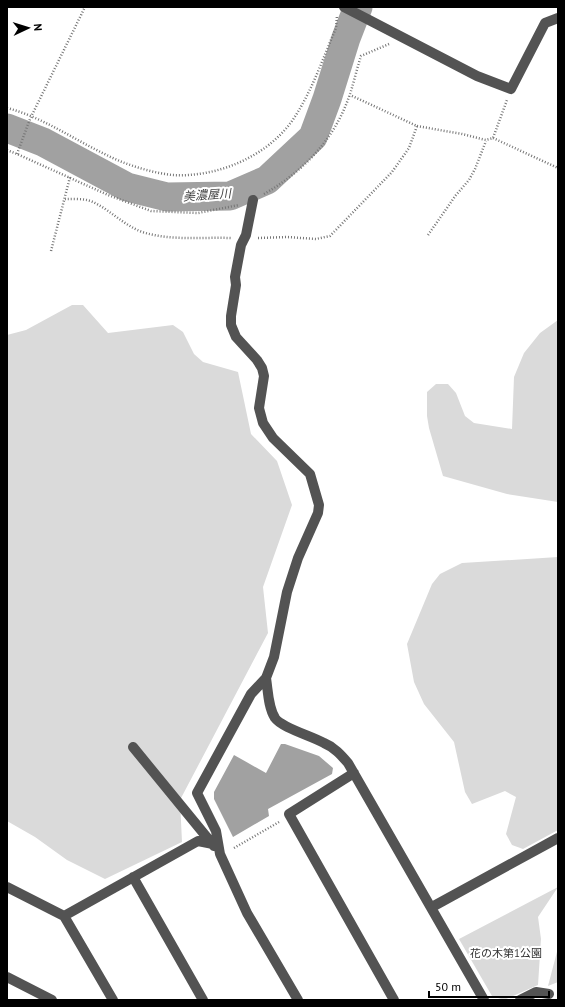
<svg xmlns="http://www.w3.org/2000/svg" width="565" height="1007" viewBox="0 0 565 1007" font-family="'PT Sans','Noto Sans JP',sans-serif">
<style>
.green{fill:#dadada}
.water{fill:#a1a1a1}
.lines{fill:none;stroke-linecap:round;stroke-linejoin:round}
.river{stroke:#a1a1a1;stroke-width:29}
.path{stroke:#757575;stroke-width:2.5;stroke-dasharray:1 2;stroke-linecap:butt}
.minor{stroke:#535353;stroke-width:10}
.labels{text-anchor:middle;stroke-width:4;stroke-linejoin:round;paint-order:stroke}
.park-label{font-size:11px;fill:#313131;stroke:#fff}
.water-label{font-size:12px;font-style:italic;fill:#424242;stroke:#fff}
</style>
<rect width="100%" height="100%" fill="#fff"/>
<!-- green -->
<path class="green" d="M72,305H83L108,333L173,325L183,332L194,354L203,362L238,372L251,434L277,461L292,505L263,587L268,633L180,800L182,842L105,879L67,860L35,837L7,821V335L26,330Z
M558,320V502L507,494L443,476L429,428L427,416V392L436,384H448L456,393L465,416L474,423L512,429L514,377L524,353L540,333Z
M558,557V830L523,849L512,845L506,834L516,797L505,791L472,804L465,792L454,742L424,704L414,682L407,644L432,584L440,574L462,563Z
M558,887L538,917L541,939L538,985L504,1000L492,996L459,939Z
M558,948V982L548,986Z"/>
<!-- water -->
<path class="water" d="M281,744H285L319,756L333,768L332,774L268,809L269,816L233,837L214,799V792L234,755L266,773Z"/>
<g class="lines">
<!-- river -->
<path class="river" d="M7,128L43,142L127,187L167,197L230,196L267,180L313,137L327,99L346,38L358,7"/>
<!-- path -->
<path class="path" d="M7,108C23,112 38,119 52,126C75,138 98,152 122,162C138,168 155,173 172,175C217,178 269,156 294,118C312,91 323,58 336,28L337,16
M417,126L462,134L486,140L493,138L507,100
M493,138L558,168
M7,150L17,154L108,195L151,211L198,213L239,205
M17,154L30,119L85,7
M264,194C304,171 335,139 350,94C354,82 357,68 361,56L389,44
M65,199C74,199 86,198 95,203C111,211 124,225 142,232C171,241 201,237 231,238
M428,235L456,195L469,180L475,169L486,141
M258,238L287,237L316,239L330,236L392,172L409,148L417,126L350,95
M51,251L70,177
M234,848L279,822"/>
<!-- minor -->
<path class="minor" d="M344,7L477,76L511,89L545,23L558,18
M253,200L246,235L241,245L235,277L236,285L231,316V325L236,337L257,360L262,368L264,376L259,408L263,423L273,438L310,474L319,505L318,513L298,558L287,592L274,657L266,678L251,694L197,793L216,831L220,854L247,913L298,1000
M266,678C268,690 268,707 275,718C282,728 312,736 324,743C334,747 341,755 348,763L484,1000
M133,747L214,846
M354,773L289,814L394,1000
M133,877L203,1000
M7,887L64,916L113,1000
M432,907L558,838
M64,916L198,841L213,844
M7,977L52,1000
M520,1000L536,992L549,994"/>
</g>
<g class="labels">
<!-- park labels -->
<g class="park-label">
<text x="506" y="957">花の木第1公園</text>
</g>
<!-- water labels -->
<g class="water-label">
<text transform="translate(207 195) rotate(-4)" y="4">美濃屋川</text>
</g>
</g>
<!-- border -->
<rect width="565" height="1007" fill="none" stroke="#000000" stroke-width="16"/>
<!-- north arrow -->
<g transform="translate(28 28) rotate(86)" stroke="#ffffff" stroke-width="3" paint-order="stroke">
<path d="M0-3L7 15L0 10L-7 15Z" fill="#000000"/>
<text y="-6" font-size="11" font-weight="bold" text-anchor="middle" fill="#000000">N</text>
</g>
<!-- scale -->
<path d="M429 991v6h120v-6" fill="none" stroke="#000000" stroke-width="2"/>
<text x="435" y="991" font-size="12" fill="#000000" stroke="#ffffff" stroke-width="3" paint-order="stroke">50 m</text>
</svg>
